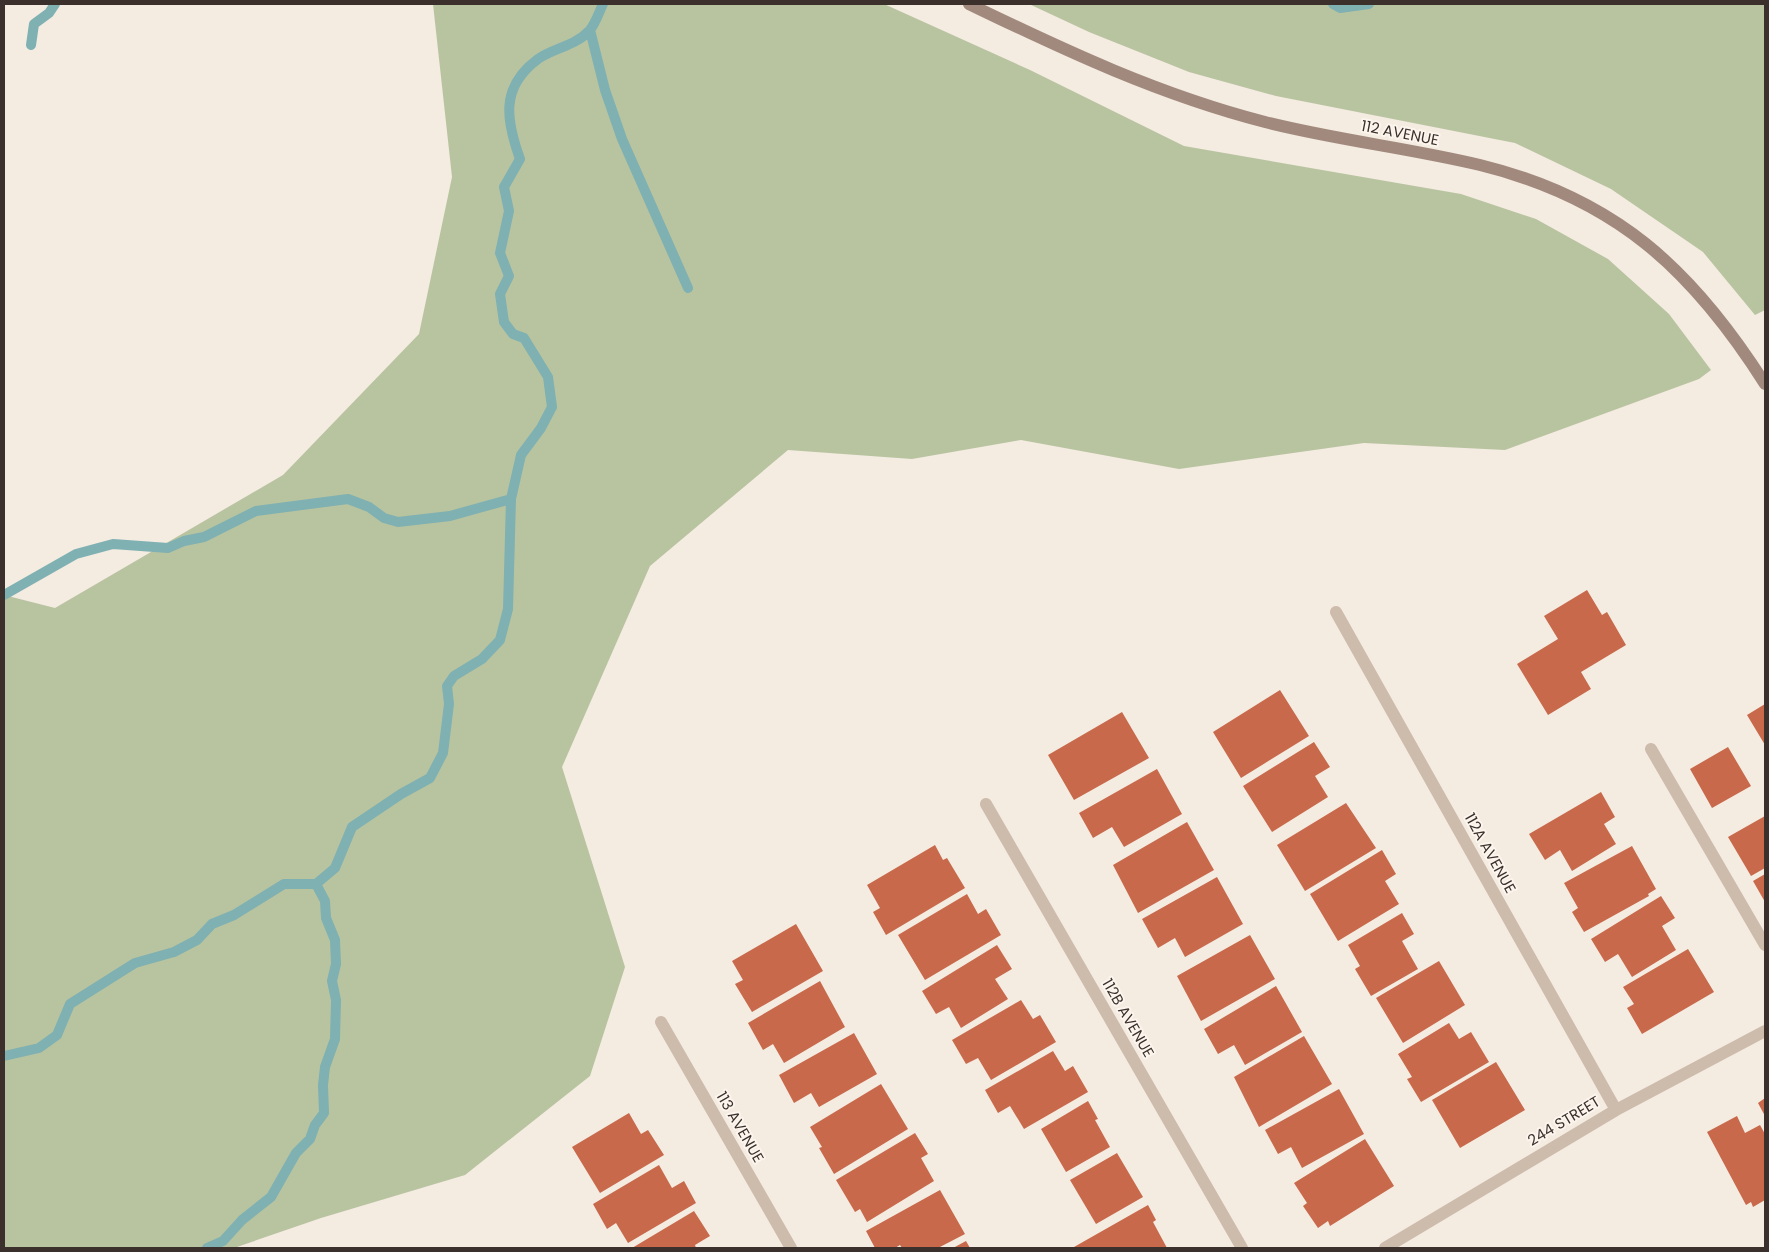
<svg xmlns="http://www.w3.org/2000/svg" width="1769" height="1252" viewBox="0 0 1769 1252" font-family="Poppins,sans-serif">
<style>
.green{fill:#b8c4a0}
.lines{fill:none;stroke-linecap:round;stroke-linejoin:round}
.stream{stroke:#7fb0b2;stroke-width:10}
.building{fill:#c8694b}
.service{stroke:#cdbbac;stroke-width:12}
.minor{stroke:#cdbbac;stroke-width:12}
.secondary{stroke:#a18a7d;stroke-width:12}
.labels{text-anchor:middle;stroke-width:4;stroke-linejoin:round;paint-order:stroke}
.street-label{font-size:15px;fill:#3b302b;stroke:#fbf5ee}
</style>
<rect width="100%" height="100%" fill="#f4ebe1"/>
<!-- green -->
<path class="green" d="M433,4H884L1030,70L1184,146L1461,194L1536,219L1608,259L1669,314L1711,370L1699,379L1505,450L1364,443L1179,469L1021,440L912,459L788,450L650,566L562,767L625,967L590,1076L465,1175L321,1218L234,1248H4V595L55,608L283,475L419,334L452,177Z
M1029,4H1765V310L1755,315L1703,252L1611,189L1515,143L1276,96L1189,72L1089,32Z"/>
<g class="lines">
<!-- stream -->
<path class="stream" d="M1333,4L1340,8L1369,4
M590,30L605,90L622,139L688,288
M31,45L34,24L49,13L55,4
M4,595L76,554L113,544L168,548L184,541L204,537L256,511L348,499L369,507L384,518L398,522L450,516L511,499
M4,1056L39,1048L57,1035L70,1004L135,963L174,952L197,940L212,924L234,915L284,884H316L335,868L352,827L401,794L430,778L443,753L449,704L447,686L454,676L482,659L500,640L508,609L511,499L521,455L541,428L552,407L548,377L524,338L513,334L504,322L500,294L509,276L500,253L509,211L504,187L520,159C506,120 500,87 538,59C554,48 575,46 589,31C595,25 599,12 603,4
M207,1248L223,1241L242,1220L271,1197L296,1153L310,1139L315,1125L324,1113L323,1085L325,1067L335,1039L336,1000L332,981L336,964L335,940L326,918L325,901L316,884"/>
</g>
<!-- building -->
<path class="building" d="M1587,590L1602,615L1607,612L1626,645L1581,672L1591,689L1548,715L1517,664L1558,639L1544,616Z
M1280,690L1309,736L1241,778L1213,732Z
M1765,704V745L1747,715Z
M1122,712L1149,758L1074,800L1048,755Z
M1314,742L1330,767L1315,776L1328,797L1272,832L1243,786Z
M1728,747L1751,786L1712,808L1690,769Z
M1157,769L1182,814L1124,847L1112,827L1093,838L1079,813Z
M1601,792L1615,817L1604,824L1616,844L1572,871L1560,850L1545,860L1529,834Z
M1346,803L1376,848L1305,891L1277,845Z
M1765,816V868L1751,876L1728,837Z
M1187,822L1214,870L1138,913L1113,865Z
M935,845L943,860L947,858L965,888L886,935L873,912L880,908L867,885Z
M1632,846L1656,889L1648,894L1649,896L1584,932L1572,912L1578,908L1564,883Z
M1382,850L1396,874L1385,881L1399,904L1338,941L1310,894Z
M1765,874V902L1753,881Z
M1217,877L1243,924L1185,957L1175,938L1158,948L1142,919Z
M967,894L978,914L986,909L1001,935L925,980L898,935Z
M1661,896L1675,918L1662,926L1676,950L1632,977L1618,954L1605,962L1591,939Z
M1402,913L1414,934L1402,941L1418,969L1371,996L1355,969L1360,966L1348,945Z
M796,924L823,971L752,1012L735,984L743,980L732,961Z
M1250,935L1275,979L1201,1021L1177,976Z
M997,945L1012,969L995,979L1008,999L961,1028L949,1007L936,1014L922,991Z
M1688,949L1714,992L1642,1034L1627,1008L1634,1004L1623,987Z
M1439,961L1465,1005L1403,1043L1376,998Z
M820,981L845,1027L784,1063L773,1044L763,1050L748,1023Z
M1276,986L1302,1032L1245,1065L1234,1045L1218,1054L1204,1029Z
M1021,1000L1033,1019L1040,1015L1056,1042L991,1080L978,1058L966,1064L952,1040Z
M1449,1023L1459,1039L1471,1032L1489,1062L1421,1102L1407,1079L1412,1077L1398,1054Z
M854,1033L877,1074L819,1107L811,1093L794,1103L779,1075Z
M1304,1036L1332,1084L1259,1127L1234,1077Z
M1053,1051L1065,1071L1073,1066L1088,1092L1024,1129L1010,1106L998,1113L985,1090Z
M1496,1062L1525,1110L1460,1148L1432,1100Z
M881,1084L908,1129L834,1174L819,1148L822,1147L810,1127Z
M1339,1089L1364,1134L1302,1168L1291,1147L1278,1154L1265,1130Z
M1765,1098V1116L1758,1103Z
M1088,1101L1098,1119L1095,1120L1110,1147L1066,1172L1041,1129Z
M629,1113L641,1134L648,1130L664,1155L600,1193L572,1147Z
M1737,1116L1745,1133L1760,1125L1765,1134V1200L1753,1207L1751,1202L1746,1205L1707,1132Z
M915,1133L928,1154L921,1158L934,1181L867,1222L860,1209L855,1212L836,1180Z
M1365,1139L1394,1186L1330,1226L1328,1221L1318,1228L1303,1206L1307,1203L1294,1183Z
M1117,1153L1143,1197L1096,1224L1070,1180Z
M659,1165L672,1188L684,1181L696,1203L628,1243L616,1223L607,1229L593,1204Z
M940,1190L965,1234L938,1248H902L900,1245L895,1248H875L866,1231Z
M1148,1205L1156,1220L1153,1222L1167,1248H1075L1074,1247Z
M694,1211L710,1236L695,1245L696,1248H632Z
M966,1241L970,1248H953Z"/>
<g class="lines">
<!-- service -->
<path class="service" d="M1651,749L1765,945"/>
<!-- minor -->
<path class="minor" d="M1336,612L1616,1110
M986,804L1242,1248
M661,1022L791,1248
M1385,1248L1616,1110L1765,1031"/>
<!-- secondary -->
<path class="secondary" d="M969,4C1066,51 1160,95 1265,122C1336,140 1409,148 1480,165C1615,198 1692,269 1765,384"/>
</g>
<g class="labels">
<!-- street labels -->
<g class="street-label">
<text transform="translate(1400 133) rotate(11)" y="5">112 AVENUE</text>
<text transform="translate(1490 853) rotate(61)" y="5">112A AVENUE</text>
<text transform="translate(1128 1018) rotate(60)" y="5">112B AVENUE</text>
<text transform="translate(1564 1121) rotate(-31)" y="5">244 STREET</text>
<text transform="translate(740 1127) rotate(60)" y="5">113 AVENUE</text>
</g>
</g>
<!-- border -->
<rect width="1769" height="1252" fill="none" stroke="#3b302b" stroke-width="10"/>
</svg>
